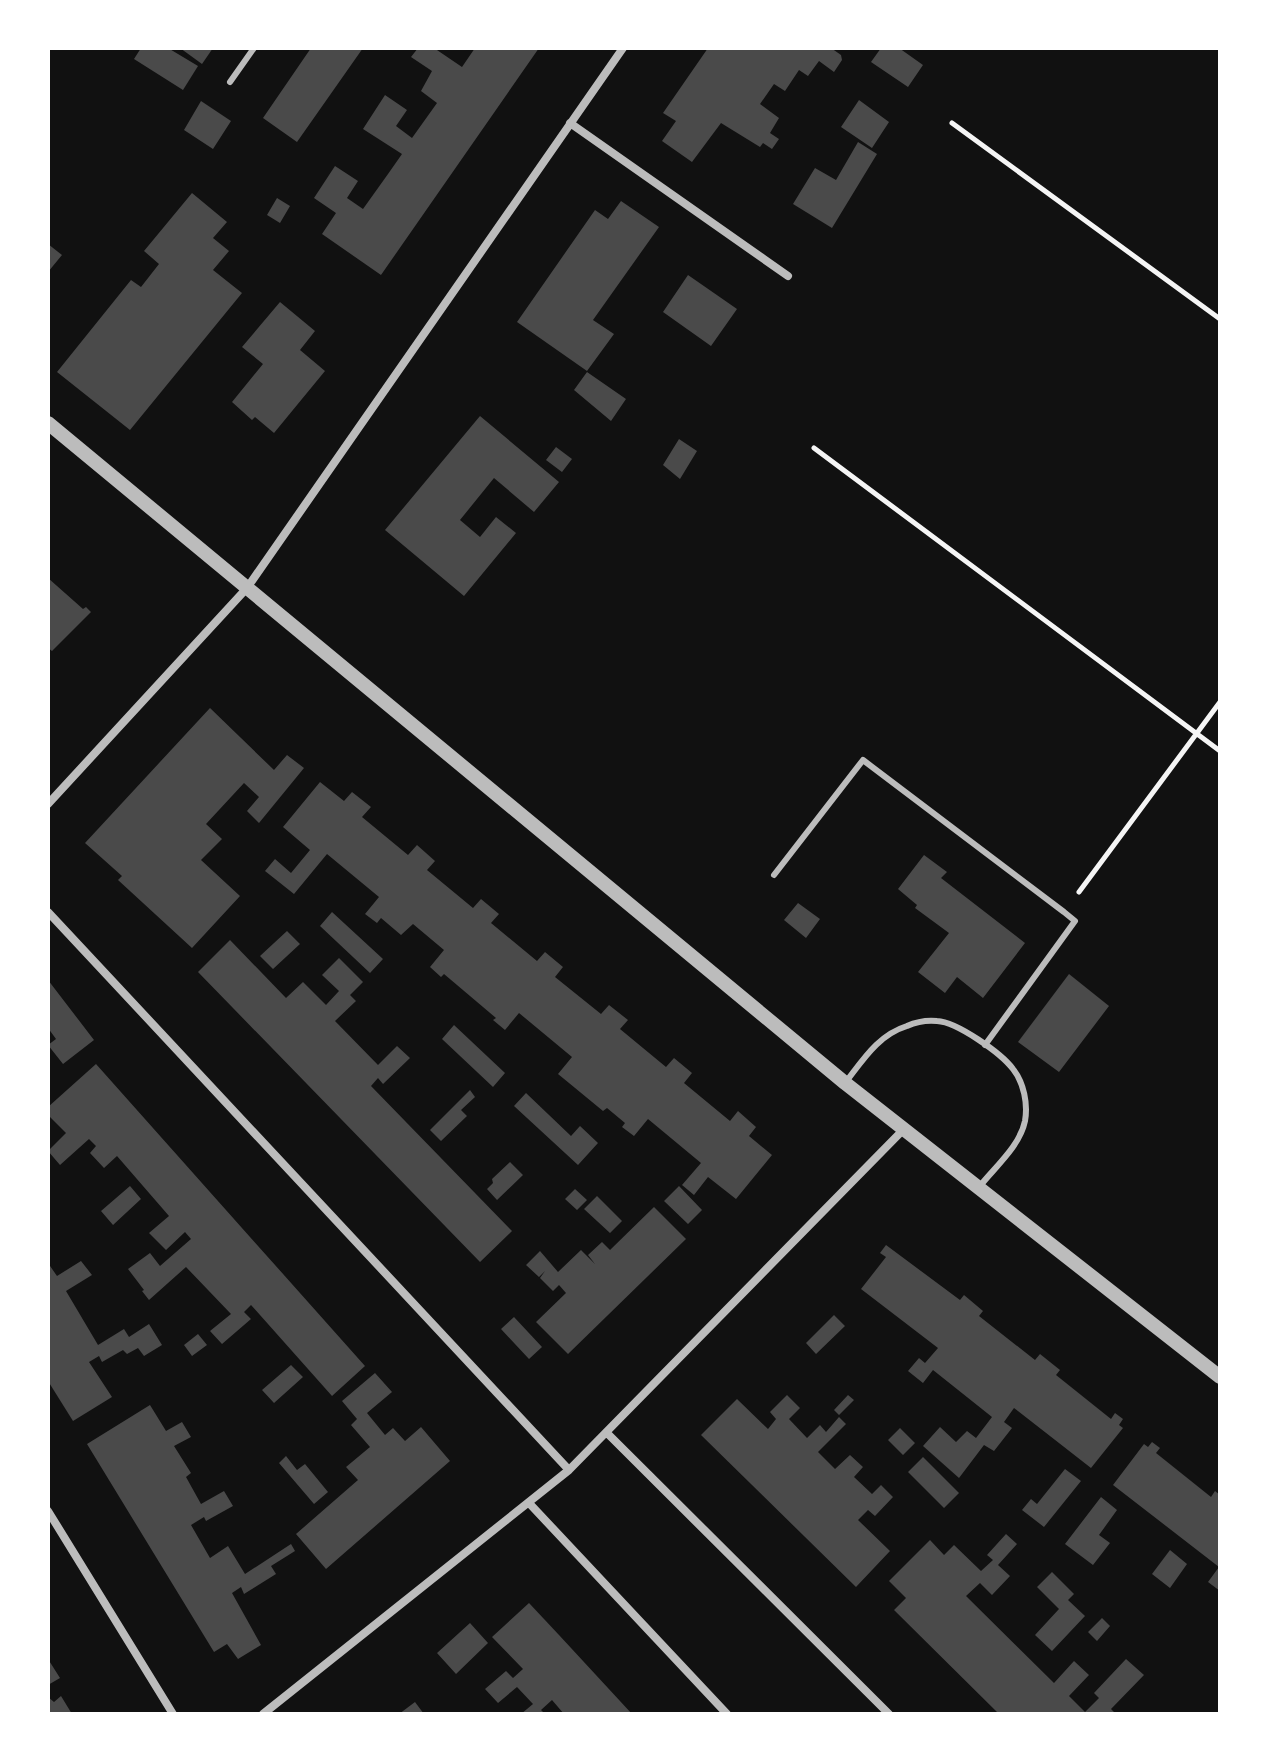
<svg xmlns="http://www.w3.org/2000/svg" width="1268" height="1762" viewBox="0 0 1268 1762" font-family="'DM Sans',sans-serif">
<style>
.building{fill:#4a4a4a}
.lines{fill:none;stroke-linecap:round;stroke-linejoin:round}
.path{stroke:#f5f5f5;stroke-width:5}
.service{stroke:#bcbcbc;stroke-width:6}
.minor{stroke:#bcbcbc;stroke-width:8}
.tertiary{stroke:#bcbcbc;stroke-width:14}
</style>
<rect width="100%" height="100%" fill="#111"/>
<!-- building -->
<path class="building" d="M141,48H168L198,66L183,90L134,59Z
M180,48H213L202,64Z
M311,48H363L297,142L263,118Z
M418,48H434L462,67L475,48H539L381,275L322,234L336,213L314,198L335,166L358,181L347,198L363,209L388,174L402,154L363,129L385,95L407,110L396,126L412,138L437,103L421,91L432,71L411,57Z
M708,48H831L841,55L842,60L834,72L819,61L808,76L799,70L785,91L774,84L760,104L779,118L770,133L779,139L772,149L763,143L760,147L721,123L692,162L662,141L676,121L663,113Z
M881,48H899L923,65L908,87L871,62Z
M859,100L889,122L872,148L841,127Z
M201,101L231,121L213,149L184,130Z
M858,142L877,154L832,228L793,204L815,168L836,180Z
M192,193L227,222L213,238L229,251L213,270L242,293L130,430L57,372L131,280L141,287L159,264L144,251Z
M277,198L290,206L280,223L267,215Z
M621,201L659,227L593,320L614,334L587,371L517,322L595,210L608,219Z
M48,244L62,255L48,272Z
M688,275L737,309L711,346L663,312Z
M280,302L315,331L300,350L325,371L274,433L255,417L252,420L232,402L263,364L242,347Z
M587,372L626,399L611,421L574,390Z
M480,416L559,482L534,512L494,478L460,520L480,537L496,517L516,533L464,596L385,530Z
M679,439L697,451L680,479L663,465Z
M556,447L572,459L562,472L546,460Z
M48,578L83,609L86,607L91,612L52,651L48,648Z
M210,708L274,770L287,755L304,768L259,823L247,811L259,797L244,783L206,824L222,839L201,860L240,896L192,948L118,880L122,876L85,843Z
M320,782L344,801L352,792L371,807L362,817L408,855L417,845L435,861L427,870L473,908L481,899L499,914L491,923L537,961L545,952L563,967L555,977L601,1014L609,1005L628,1020L620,1029L666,1067L674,1058L692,1073L684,1083L730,1121L738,1111L756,1127L749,1136L772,1155L736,1199L708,1177L694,1195L682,1185L701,1163L648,1119L634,1136L622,1127L625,1123L607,1108L603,1111L569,1083L558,1074L572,1057L519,1013L505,1030L493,1020L496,1018L444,974L441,977L430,967L444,950L413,924L401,935L381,918L377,923L365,914L379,897L327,854L294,894L265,871L275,859L291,873L310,850L283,827Z
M924,855L947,872L941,878L1025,943L983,998L957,977L945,993L918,972L949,933L915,908L917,905L898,889Z
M798,903L820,919L806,938L784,920Z
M332,912L383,959L370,973L320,926Z
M287,931L300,944L273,969L260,956Z
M230,940L286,998L303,982L326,1005L339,991L322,975L339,958L363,982L350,995L356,1001L335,1021L378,1065L397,1046L410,1058L383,1084L378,1078L371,1086L512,1231L480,1262L198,972Z
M1069,974L1109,1006L1059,1072L1018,1042Z
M48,980L94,1040L63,1064L48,1045L56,1039L48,1028Z
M454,1025L505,1073L493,1087L442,1039Z
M96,1064L365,1366L332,1396L251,1305L244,1312L251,1319L222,1344L210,1331L231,1314L186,1267L149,1300L142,1291L144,1290L128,1269L150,1253L160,1266L191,1239L185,1232L166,1250L149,1233L169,1216L117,1156L104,1168L90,1153L96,1146L89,1139L60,1165L48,1151L66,1133L48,1115V1107Z
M470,1090L475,1097L461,1110L467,1116L441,1141L430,1130Z
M526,1093L571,1136L580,1126L598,1143L578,1165L514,1106Z
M510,1162L523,1175L497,1200L487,1189L493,1183L492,1179Z
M130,1186L141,1199L113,1225L101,1211Z
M679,1186L702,1210L688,1224L664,1201Z
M575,1189L587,1200L577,1210L565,1199Z
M597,1196L622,1221L610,1233L584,1209Z
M654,1207L686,1239L568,1354L536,1322L566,1293L559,1285L553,1291L540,1278L545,1271L539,1277L526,1265L540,1251L558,1272L581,1250L595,1264L588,1255L602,1242L610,1250Z
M886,1245L960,1300L964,1295L983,1311L979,1316L1035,1360L1040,1354L1060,1370L1056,1375L1111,1419L1115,1413L1123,1419L1119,1425L1123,1428L1091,1468L1014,1408L1004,1422L1012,1428L994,1451L984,1445L959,1478L923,1446L940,1427L956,1442L967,1431L976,1438L992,1417L933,1370L923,1383L908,1371L919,1358L925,1363L938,1348L861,1289L886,1257L880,1253Z
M81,1261L92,1275L66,1291L98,1345L124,1329L129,1337L149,1324L162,1345L144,1356L138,1348L127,1354L123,1350L102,1362L99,1356L89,1362L112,1397L73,1421L48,1381V1263L57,1276Z
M834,1315L845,1326L816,1354L806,1343Z
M514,1317L542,1347L529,1359L501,1329Z
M198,1334L207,1345L192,1356L184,1345Z
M291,1365L303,1377L274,1403L262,1390Z
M375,1373L392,1392L367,1413L385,1435L393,1428L405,1441L421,1427L450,1461L326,1569L296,1534L358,1480L346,1467L370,1447L351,1425L357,1419L342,1401Z
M787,1395L800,1408L789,1419L807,1438L820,1425L826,1432L839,1417L846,1424L818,1452L835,1469L850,1455L863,1467L854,1477L872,1494L881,1485L893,1497L875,1516L868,1510L858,1520L890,1551L856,1587L701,1435L737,1399L768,1429L776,1419L770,1412Z
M848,1395L854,1400L839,1415L834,1410Z
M150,1405L166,1431L182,1422L191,1437L174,1446L191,1473L186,1477L201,1504L224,1491L233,1506L206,1521L204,1517L191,1525L210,1558L228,1546L245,1574L291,1544L295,1551L271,1566L276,1574L244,1594L241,1587L232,1593L261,1645L238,1659L227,1644L214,1652L87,1444Z
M900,1428L915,1443L903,1455L888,1440Z
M1152,1442L1160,1448L1156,1453L1211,1497L1215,1491L1220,1495V1591L1208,1582L1219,1567L1113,1485L1144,1444L1148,1447Z
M286,1456L297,1470L305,1464L328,1492L314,1504L279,1463Z
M923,1457L959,1493L944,1508L908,1472Z
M1065,1469L1081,1481L1044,1527L1022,1510L1031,1499L1037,1504Z
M1101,1497L1117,1510L1099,1535L1110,1543L1093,1565L1065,1544Z
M1006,1534L1017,1544L998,1565L1010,1576L992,1595L980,1583L966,1596L1054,1683L1074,1661L1089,1675L1069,1696L1085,1712L1099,1698L1094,1693L1126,1659L1144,1675L1111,1709L1116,1714H999L894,1610L906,1598L889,1581L930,1540L944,1555L954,1545L981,1571L993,1560L987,1555Z
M1170,1550L1187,1564L1170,1588L1152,1574Z
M1052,1572L1074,1594L1068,1600L1085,1616L1052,1651L1035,1635L1059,1609L1037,1587Z
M529,1603L559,1635L632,1714H564L552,1700L541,1710L545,1714H521L533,1704L517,1687L498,1703L485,1689L506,1671L513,1678L523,1669L492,1637Z
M1102,1618L1110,1626L1097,1641L1088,1632Z
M470,1623L488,1643L456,1674L437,1653Z
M48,1659L60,1678L48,1685Z
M61,1696L72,1714H48V1697L54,1702Z
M415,1702L424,1714H399Z"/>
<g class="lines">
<!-- path -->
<path class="path" d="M952,123L1220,319
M814,448L1220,751
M1079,892L1220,702"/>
<!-- service -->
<path class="service" d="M230,82L254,48
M774,875L863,760L1064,912L1075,921L985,1045
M845,1083C863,1060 878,1035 907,1026C916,1022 927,1020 937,1021C957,1022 1001,1053 1013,1069C1024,1083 1028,1104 1025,1121C1020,1146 995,1167 980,1186"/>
<!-- minor -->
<path class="minor" d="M570,123L788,276
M48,804L247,588L623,48
M48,912L569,1470
M607,1433L889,1714
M529,1503L727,1714
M48,1511L173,1714
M263,1714L569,1470L903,1130"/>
<!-- tertiary -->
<path class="tertiary" d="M48,423L845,1083L1220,1377"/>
</g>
<!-- border -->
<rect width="1268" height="1762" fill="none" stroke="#ffffff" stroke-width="100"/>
</svg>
